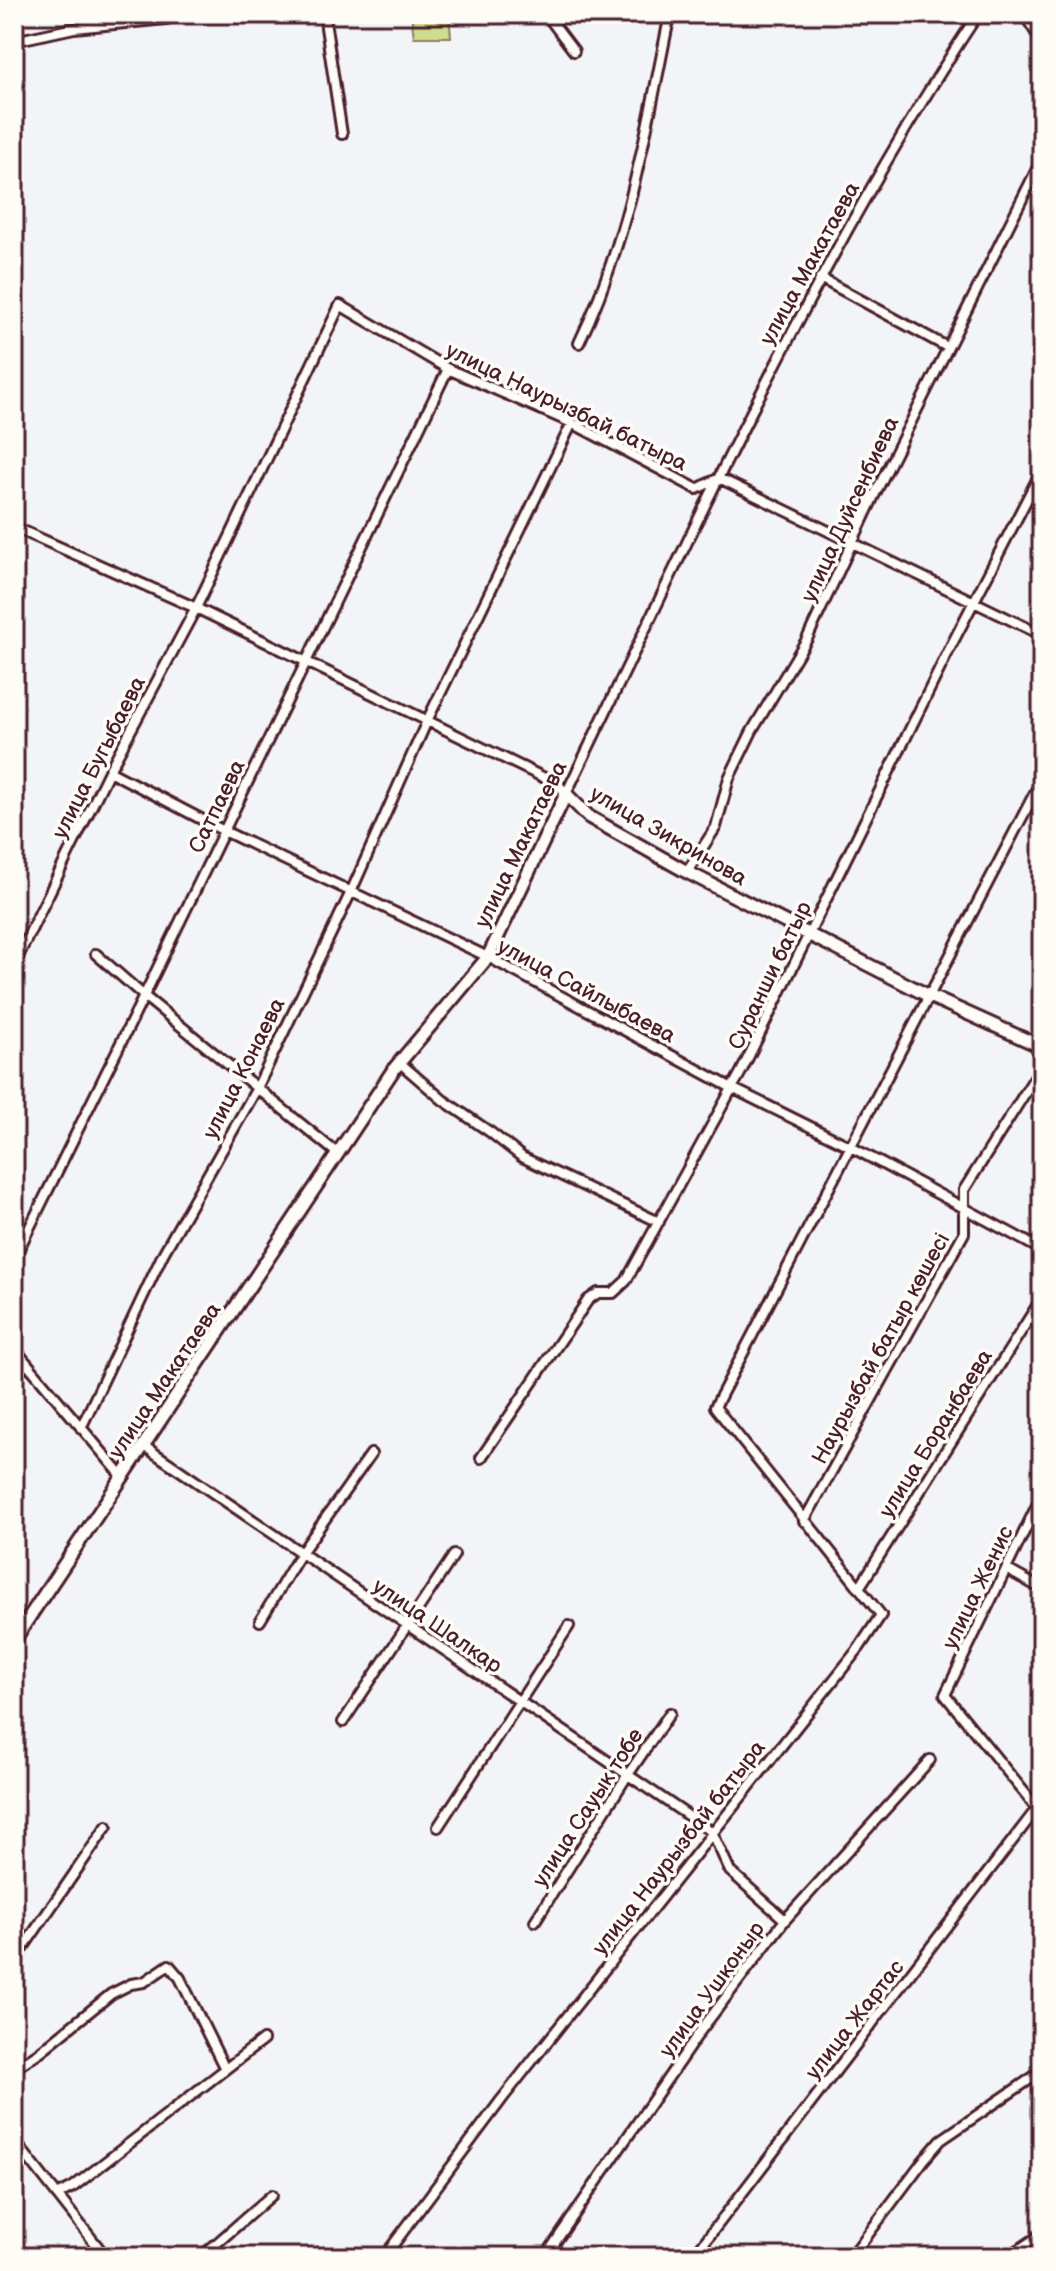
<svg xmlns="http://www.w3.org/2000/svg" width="1056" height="2271" viewBox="0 0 1056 2271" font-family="'Balsamiq Sans',sans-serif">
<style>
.green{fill:#cfdc8f;stroke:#8c7e5d;stroke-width:2}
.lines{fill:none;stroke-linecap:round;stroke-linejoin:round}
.street-casing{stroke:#4a1f2b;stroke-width:14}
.secondary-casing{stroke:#4a1f2b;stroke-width:17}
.street{stroke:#fdfcf7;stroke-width:8}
.secondary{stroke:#fdfcf7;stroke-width:11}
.labels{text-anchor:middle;stroke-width:7;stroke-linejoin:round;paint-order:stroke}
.street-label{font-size:22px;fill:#4a1f2b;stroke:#fdfcf7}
</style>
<rect width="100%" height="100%" fill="#f3f4f8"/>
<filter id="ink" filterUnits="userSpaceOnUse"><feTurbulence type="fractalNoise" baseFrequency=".0125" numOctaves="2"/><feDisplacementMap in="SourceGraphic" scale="16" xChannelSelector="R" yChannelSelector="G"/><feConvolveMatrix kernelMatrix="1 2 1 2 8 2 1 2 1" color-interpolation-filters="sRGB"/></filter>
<g filter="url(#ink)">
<!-- green -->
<path class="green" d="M411,14H449L451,37H414Z"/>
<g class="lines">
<!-- street casing -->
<g class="street-casing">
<path id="street" d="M324,14L342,134
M546,14L574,51
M1024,14L1042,42
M14,41L74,28L166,19L187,14
M820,278L947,347
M579,343C629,240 647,126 670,14
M14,527L196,608L559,785L566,794C694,530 815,260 978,14
M109,771L224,831L488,957L732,1088L851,1147L1042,1250
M687,872L716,827L729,778L752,731L807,639L873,498L1042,159
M96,954L144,996L338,1154
M14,965L109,771L196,608L340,305L448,369L572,423L697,489L719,478L1042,635
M399,1062L443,1100L490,1132L522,1157L659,1222
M14,1259L144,996L448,369
M14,1348L123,1477
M14,1370L28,1365
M81,1428L163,1254L257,1088L351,892L427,721L572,423
M144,1446L712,1832L730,1871L785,1920
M481,1458L588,1300L598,1293H613L626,1281L741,1072L952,644L1042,470
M804,1521L964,1233V1190L1042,1066
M1006,1569L1042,1589
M859,1588L1042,1298
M260,1621L301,1553L371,1454
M343,1722L454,1555
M1041,1813L945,1695L1042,1495
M438,1827L569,1626
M535,1921L627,1776L670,1713
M14,1961L107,1826
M14,2069L41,2051L111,1994L131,1984L144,1982L169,1965L180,1978L225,2069
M14,2140L106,2257
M57,2195L73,2187L263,2040
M201,2257L272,2195
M384,2257L502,2099L859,1648L881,1615L715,1407L1042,779
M545,2257L701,2030L785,1920L930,1760
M693,2257L1042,1802
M851,2257L923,2161L941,2140L1042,2071
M1008,2257L1042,2234"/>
</g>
<!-- secondary casing -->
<g class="secondary-casing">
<path id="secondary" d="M14,1640L394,1069L488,957L566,794L589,817L687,872L929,996L1042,1047"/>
</g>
<!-- street -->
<use href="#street" class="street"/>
<!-- secondary -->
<use href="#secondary" class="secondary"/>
</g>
</g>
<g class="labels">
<!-- street labels -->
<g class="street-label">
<text transform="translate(809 263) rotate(-61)" y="8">улица Макатаева</text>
<text transform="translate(567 406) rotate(26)" y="8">улица Наурызбай батыра</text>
<text transform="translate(849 509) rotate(-65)" y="8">улица Дуйсенбиева</text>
<text transform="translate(98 757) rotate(-63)" y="8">улица Бугыбаева</text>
<text transform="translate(216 806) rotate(-64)" y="8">Сатпаева</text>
<text transform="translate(669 835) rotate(30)" y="8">улица Зикринова</text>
<text transform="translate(520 844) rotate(-64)" y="8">улица Макатаева</text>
<text transform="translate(769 975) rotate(-64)" y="8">Суранши батыр</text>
<text transform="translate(587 990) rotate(28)" y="8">улица Сайлыбаева</text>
<text transform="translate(243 1068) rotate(-63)" y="8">улица Конаева</text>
<text transform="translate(880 1348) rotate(-61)" y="8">Наурызбай батыр көшесі</text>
<text transform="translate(164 1380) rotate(-56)" y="8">улица Макатаева</text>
<text transform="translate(935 1433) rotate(-58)" y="8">улица Боранбаева</text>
<text transform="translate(977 1587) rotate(-64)" y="8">улица Женис</text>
<text transform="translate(438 1625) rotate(34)" y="8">улица Шалкар</text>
<text transform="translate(587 1807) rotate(-57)" y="8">улица Сауык тобе</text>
<text transform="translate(678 1847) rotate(-52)" y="8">улица Наурызбай батыра</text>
<text transform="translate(711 1989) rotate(-54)" y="8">улица Ушконыр</text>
<text transform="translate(854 2019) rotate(-52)" y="8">улица Жартас</text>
</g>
</g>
<!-- margin -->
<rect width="1056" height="2271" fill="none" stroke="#fdfcf7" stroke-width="48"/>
<rect x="24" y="24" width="1008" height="2223" fill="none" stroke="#4a1f2b" stroke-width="3" filter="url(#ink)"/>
</svg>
